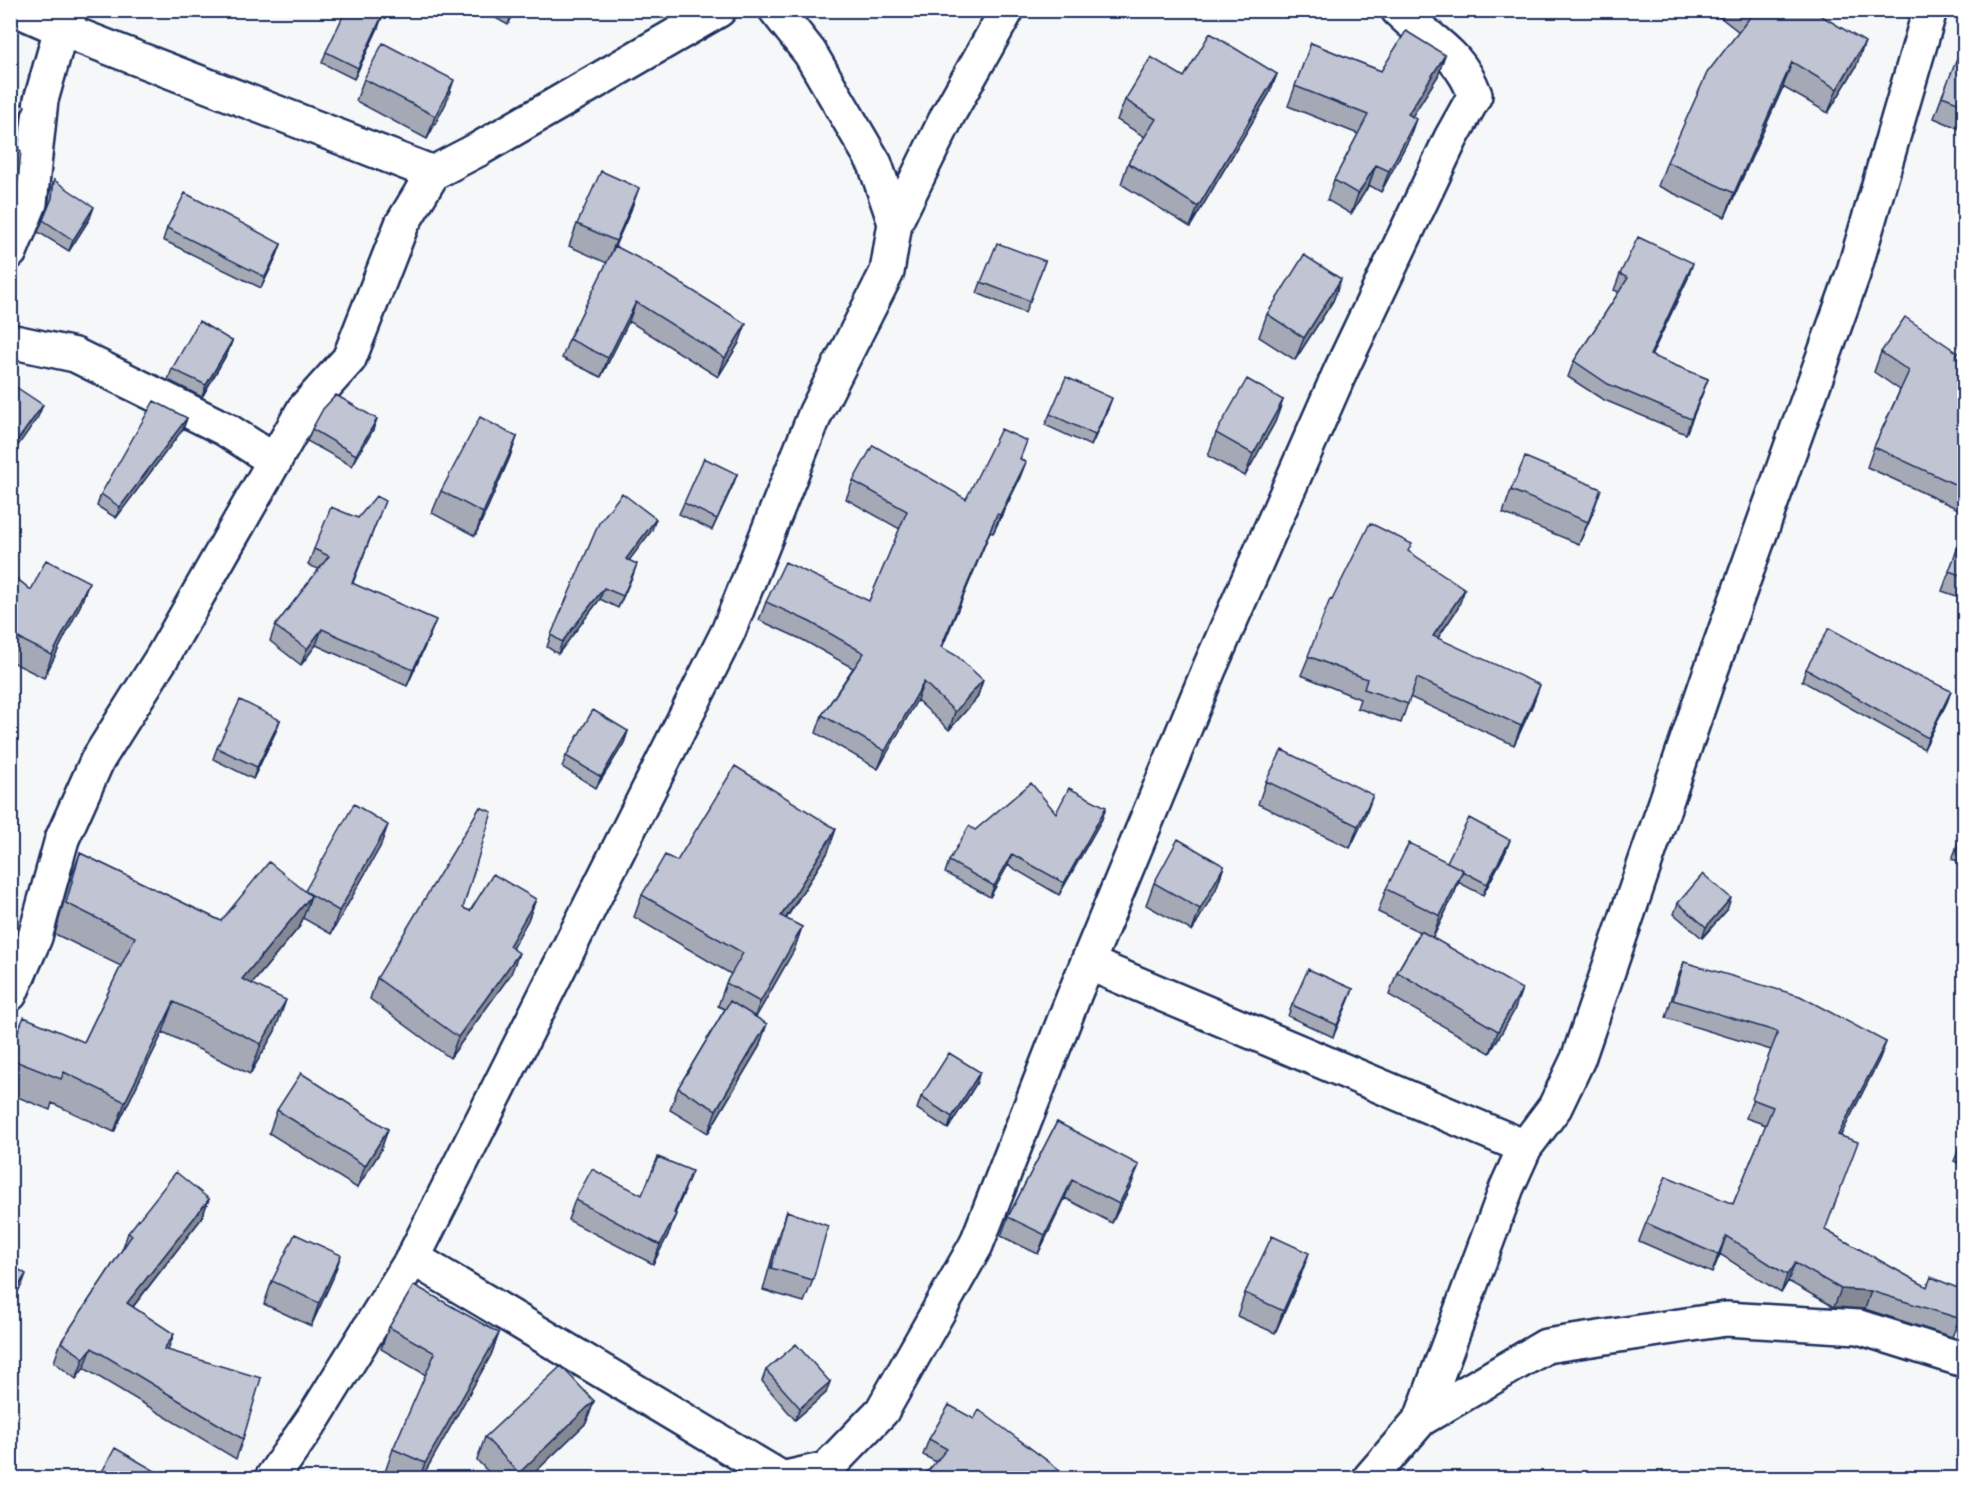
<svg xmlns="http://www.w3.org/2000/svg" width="1975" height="1489" viewBox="0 0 1975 1489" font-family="'Indie Flower',sans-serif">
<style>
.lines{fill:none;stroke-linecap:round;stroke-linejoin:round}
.minor-casing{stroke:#1b2f5e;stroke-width:38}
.minor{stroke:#fff;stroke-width:33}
.wall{fill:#a5a9b5;stroke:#1b2f5e;stroke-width:1.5}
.shaded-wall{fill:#868994;stroke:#1b2f5e;stroke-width:1.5}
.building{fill:#c0c4d3;stroke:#1b2f5e;stroke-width:1.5}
</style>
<rect width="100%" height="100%" fill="#f6f7f9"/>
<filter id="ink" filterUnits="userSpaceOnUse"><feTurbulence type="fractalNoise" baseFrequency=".0167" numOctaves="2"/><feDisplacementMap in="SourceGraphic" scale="12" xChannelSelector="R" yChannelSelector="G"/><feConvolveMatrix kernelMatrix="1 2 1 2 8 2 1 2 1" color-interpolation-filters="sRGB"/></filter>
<g filter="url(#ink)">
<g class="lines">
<!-- minor casing -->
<g class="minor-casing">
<path id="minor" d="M18,10L61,29L433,173
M776,10L810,53L875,164L895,223
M10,252L30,203L41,100L61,29L71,10
M10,341L75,355L225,429L275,461
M1088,963L1525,1147
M10,994L35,937L62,839L97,761L163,656L304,409L349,359L402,224L433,173L479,149L719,10
M413,1258L781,1478
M1421,1419L1507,1187L1525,1147L1555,1107L1578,1059L1708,679L1853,274L1930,10
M272,1478L315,1416L413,1258L728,632L816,412L887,272L895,223L948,115L1007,10
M785,1478L826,1469L882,1411L976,1245L1075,993L1210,667L1341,370L1451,138L1475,95C1459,51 1429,41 1398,10
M1370,1478L1421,1419L1546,1346L1726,1319L1859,1327L1964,1360"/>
</g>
<!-- minor -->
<use href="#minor" class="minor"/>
</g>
<!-- wall -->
<path class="wall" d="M481,10H515L508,25Z
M1711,10H1812L1856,67L1828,113L1783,87L1725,217L1658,186L1667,162L1739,32Z
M382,16L378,28L354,79L322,63L326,52Z
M1311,43L1381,71L1438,76L1412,116L1409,139L1381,192L1369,185L1351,214L1327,200L1334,180L1358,134L1288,106Z
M1965,45V131L1934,118L1942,96Z
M1277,74L1269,94L1190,227L1121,184L1128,163L1145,137L1117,120L1125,100L1184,77Z
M364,79L446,103L427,139L356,101Z
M54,180L90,218L69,251L38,232L48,208L50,192Z
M631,210L615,246L739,343L718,377L629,321L601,377L562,358L569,339L607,263L569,246L577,224Z
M167,228L281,244L277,255L261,288L163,240Z
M1045,261L1025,313L977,293L981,282Z
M1620,274L1688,278L1651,356L1708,379L1686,434L1602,399L1568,377L1574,361L1619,292L1614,290Z
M1341,279L1333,301L1295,360L1259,337L1267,314Z
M232,341L228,352L202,397L168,380L172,369Z
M1881,352L1958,353L1956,358L1965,362V512L1867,467L1874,447L1900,390L1874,372Z
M1283,400L1275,422L1245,476L1208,456L1216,433Z
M1108,409L1091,446L1045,425L1050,414Z
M187,418L183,429L116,518L97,506L101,494Z
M312,429L373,430L352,466L307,441Z
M517,437L509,459L475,536L432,513L441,491Z
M1021,459L1019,480L993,533L990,532L942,647L983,680L977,698L949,730L917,700L878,769L816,733L822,715L853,668L803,640L759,620L766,602L869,601L900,529L846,499L853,481L966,499Z
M737,474L733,485L712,530L679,514L684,503Z
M1511,490L1593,512L1579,544L1503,513Z
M379,516L353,583L430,635L407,686L316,645L301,665L270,641L275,626L319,569L308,565L314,549L358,518Z
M1965,528V599L1942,591Z
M652,530L629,560L633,575L618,608L600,599L558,654L547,647L551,635Z
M1409,552L1458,608L1438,638L1533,704L1514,745L1410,697L1401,723L1357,708L1360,699L1301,675L1332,600Z
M10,573L31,590L81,604L44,678L10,661Z
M1806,669L1915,676L1951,691L1947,702L1924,749L1802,681Z
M280,720L276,731L253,779L213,759L217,748Z
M628,731L624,743L596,788L562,767L566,756Z
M1266,781L1365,817L1350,848L1258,804Z
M1056,813L1102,819L1059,895L1008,865L990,897L945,873L949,861L975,830Z
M1965,826V864L1952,859Z
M380,847L331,934L303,918L300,926L252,984L275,1031L250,1074L163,1032L114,1132L52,1103L50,1110L10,1094V1049L84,1042L121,966L55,934L69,883L80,853L221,921L305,891Z
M1506,851L1483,895L1458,882L1455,892L1433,938L1514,1011L1490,1053L1389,995L1397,972L1420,932L1378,912L1386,889L1447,862Z
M828,852L786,919L802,927L794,950L756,1017L759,1047L708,1133L670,1110L678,1088L725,1009L718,1006L726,983L731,974L634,917L642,895L677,861Z
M1224,866L1216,889L1192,931L1146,905L1154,883Z
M536,899L528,920L512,948L511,974L450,1058L370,999L377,978L463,908L470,911Z
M1678,903L1727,910L1702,938L1674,914Z
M1684,962L1886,1042L1879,1060L1841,1135L1825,1230L1927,1287L1965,1304L1952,1337L1865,1309L1834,1307L1788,1281L1781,1293L1720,1254L1712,1273L1639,1241L1646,1223L1733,1204L1766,1125L1746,1118L1771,1050L1666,1018L1677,980Z
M1353,989L1333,1037L1288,1016L1292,1005Z
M976,1084L948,1129L917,1109L921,1097Z
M277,1110L388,1129L380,1152L357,1188L269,1133Z
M1057,1122L1132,1183L1112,1223L1065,1198L1038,1254L1001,1236L1008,1217Z
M1965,1135V1166L1954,1161Z
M685,1191L675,1213L676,1214L669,1233L653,1264L568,1220L575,1200Z
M209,1199L201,1219L133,1307L168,1350L243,1439L236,1459L84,1368L76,1379L54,1362L61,1342L122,1250L128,1233Z
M787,1211L813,1280L804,1302L763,1290L779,1233Z
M1301,1275L1275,1333L1237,1316L1245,1293Z
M333,1278L311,1326L264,1304L272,1281Z
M389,1327L499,1333L491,1355L421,1479H401L385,1472L393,1449L426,1375L381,1349Z
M766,1370L826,1393L795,1420L762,1381Z
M594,1401L586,1423L528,1479H495L477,1460L485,1437Z
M929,1439L1072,1479L936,1462L923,1455Z"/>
<!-- shaded-wall -->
<path class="shaded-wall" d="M513,10H515L508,25Z
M382,16L378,28L354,79L358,68Z
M1865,42L1856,67L1828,113L1837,89Z
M1445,55L1438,76L1401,134L1408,114Z
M1792,62L1783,87L1725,217L1734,193Z
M1277,74L1269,94L1190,227L1198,207Z
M454,80L446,103L427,139L435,116Z
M25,106L18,123L10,137V130Z
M1416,119L1409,139L1381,192L1389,171Z
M1376,165L1369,185L1351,214L1358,194Z
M639,188L631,210L607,263L616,241Z
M94,207L90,218L69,251L73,240Z
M281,244L277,255L261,288L265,277Z
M1693,263L1688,278L1644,371L1650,355Z
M1341,279L1333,301L1295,360L1304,338Z
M636,302L629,321L601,377L608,358Z
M746,324L739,343L718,377L725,358Z
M232,341L228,352L202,397L206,385Z
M1708,379L1702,395L1686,434L1691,419Z
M1112,398L1108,409L1091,446L1095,435Z
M1283,400L1275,422L1245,476L1253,454Z
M43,405L38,417L10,457V451Z
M187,418L183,429L116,518L120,507Z
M377,419L373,430L352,466L356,455Z
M517,437L509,459L475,536L483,513Z
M1026,462L1019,480L993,533L1000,515Z
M737,474L733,485L712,530L717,519Z
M1601,489L1593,512L1579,544L1588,522Z
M997,514L990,532L935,665L941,647Z
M656,519L652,530L622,570L626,559Z
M637,564L633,575L618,608L623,596Z
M89,582L81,604L44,678L52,655Z
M604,588L600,599L558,654L562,642Z
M1465,589L1458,608L1426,655L1433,636Z
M436,620L430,635L407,686L413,670Z
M322,629L316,645L301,665L307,649Z
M983,680L977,698L949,730L955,712Z
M924,682L917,700L878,769L885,751Z
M1540,685L1533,704L1514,745L1521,726Z
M1951,691L1947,702L1924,749L1928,738Z
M280,720L276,731L253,779L257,767Z
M628,731L624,743L596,788L601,777Z
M1373,795L1365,817L1350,848L1358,826Z
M1106,807L1102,819L1059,895L1064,883Z
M388,825L380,847L331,934L339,911Z
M836,829L828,852L773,938L781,916Z
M1510,840L1506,851L1483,895L1487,884Z
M1012,854L1008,865L990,897L994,886Z
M1224,866L1216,889L1192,931L1200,909Z
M1463,870L1455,892L1432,939L1440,916Z
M311,896L300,926L231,1009L242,979Z
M1731,898L1727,910L1702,938L1706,927Z
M536,899L528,920L502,967L509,946Z
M802,927L794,950L752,1024L760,1002Z
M519,953L511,974L450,1058L458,1037Z
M1353,989L1349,1000L1333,1037L1337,1025Z
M1522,989L1514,1011L1490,1053L1498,1031Z
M286,1000L275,1031L250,1074L261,1044Z
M174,1002L163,1032L114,1132L125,1102Z
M767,1024L759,1047L708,1133L716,1110Z
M1886,1042L1879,1060L1832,1153L1838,1135Z
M980,1072L976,1084L948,1129L952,1117Z
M388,1129L380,1152L357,1188L365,1166Z
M1139,1165L1132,1183L1112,1223L1119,1204Z
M692,1171L670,1226L676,1214L669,1233L653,1264L660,1245Z
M1072,1180L1065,1198L1038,1254L1045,1235Z
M209,1199L201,1219L120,1323L127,1303Z
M1726,1236L1720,1254L1712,1273L1718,1255Z
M1309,1253L1301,1275L1275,1333L1283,1311Z
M341,1255L333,1278L311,1326L319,1303Z
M1795,1263L1788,1281L1781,1293L1787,1275Z
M26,1274L22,1285L10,1304V1300Z
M1841,1289L1871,1291L1865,1309L1834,1307Z
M499,1333L491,1355L421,1479H419L425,1463Z
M174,1334L166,1355L164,1349Z
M92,1348L84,1368L76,1379L84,1358Z
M830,1382L826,1393L795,1420L800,1408Z
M594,1401L586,1423L528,1479H516L519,1473Z"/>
<!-- building -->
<path class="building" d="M346,10H370L382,16L358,68L326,52Z
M1752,10H1812L1865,42L1837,89L1792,62L1734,193L1667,162L1707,73L1754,12Z
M1406,31L1445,55L1408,114L1416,119L1389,171L1376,165L1358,194L1334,180L1368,115L1295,86L1311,43L1381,71Z
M1210,33L1277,74L1198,207L1128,163L1156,119L1125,100L1151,57L1184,77Z
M383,43L454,80L435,116L364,79Z
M1963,44L1965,45V105L1942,96Z
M10,98L25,106L10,130Z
M10,144L21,151L18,181L13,194L10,193Z
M601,171L639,188L616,241L577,224Z
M54,180L94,207L73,240L43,220L52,198Z
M185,193L281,244L265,277L167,228Z
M1638,237L1693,263L1650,355L1708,379L1691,419L1608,384L1574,361L1628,278L1620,274Z
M997,243L1045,261L1030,301L981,282Z
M615,246L650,264L746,324L725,358L636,302L608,358L569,339Z
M1304,255L1341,279L1304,338L1267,314Z
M1905,317L1958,353L1955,358L1965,362V489L1874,447L1909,371L1881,352Z
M199,321L232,341L206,385L172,369Z
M1066,377L1112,398L1095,435L1050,414Z
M1247,379L1283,400L1253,454L1216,433Z
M10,383L43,405L10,451Z
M336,395L377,419L356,455L312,429L323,409Z
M154,401L187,418L120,507L101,494Z
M480,417L517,437L483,513L441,491Z
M1001,429L1027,441L1020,459L1026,462L1000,515L997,514L941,647L957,656L983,680L955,712L924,682L885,751L822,715L864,653L810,622L766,602L785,562L869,601L907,511L853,481L873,445L966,499Z
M1525,457L1601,489L1588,522L1511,490Z
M704,458L737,474L717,519L684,503Z
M622,493L656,519L626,559L637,564L623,596L604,588L562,642L551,635L599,523Z
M376,496L385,501L352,583L436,620L413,670L322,629L307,649L275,626L329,556L314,549L331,507L358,518Z
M1370,523L1412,544L1408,551L1465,589L1433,636L1540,685L1521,726L1417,678L1408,704L1364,689L1367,679L1308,656L1330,599L1332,600Z
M1965,529V577L1949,571Z
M46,560L89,582L52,655L10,634V573L31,590Z
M1829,628L1915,676L1916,674L1951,691L1928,738L1806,669Z
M240,700L280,720L257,767L217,748Z
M593,710L628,731L601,777L566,756Z
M1282,750L1373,795L1358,826L1266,781Z
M735,766L836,829L781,916L802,927L760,1002L726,983L743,953L642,895L665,855L677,861Z
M1031,783L1056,813L1069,788L1106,807L1064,883L1012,854L994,886L949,861L969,826L975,830Z
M354,804L388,825L339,911L305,891Z
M480,807L492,812L463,908L470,911L493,874L536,899L509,946L519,953L458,1037L377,978Z
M1469,818L1510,840L1487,884L1462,871L1463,870L1447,862Z
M1965,826V851L1956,848Z
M1178,839L1224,866L1200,909L1154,883Z
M1409,843L1463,870L1440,916L1386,889Z
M80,853L221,921L269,862L311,896L242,979L286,1000L261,1044L174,1002L125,1102L64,1072L61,1079L10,1059V1049L24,1017L84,1042L135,937L66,903Z
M1703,874L1731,898L1706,927L1678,903Z
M1421,931L1522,989L1498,1031L1397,972Z
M1684,962L1800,996L1886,1042L1838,1135L1858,1142L1825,1230L1927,1287L1931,1277L1965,1291V1303L1958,1318L1871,1291L1841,1289L1795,1263L1787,1275L1726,1236L1718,1255L1646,1223L1666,1176L1733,1204L1773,1107L1752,1099L1778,1032L1673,1000Z
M1308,969L1353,989L1337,1025L1292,1005Z
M730,1001L767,1024L716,1110L678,1088Z
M949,1053L980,1072L952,1117L921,1097Z
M301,1073L388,1129L365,1166L277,1110Z
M1057,1122L1139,1165L1119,1204L1072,1180L1045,1235L1008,1217Z
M1965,1135V1153L1958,1150Z
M658,1157L692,1171L674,1213L676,1214L660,1245L575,1200L592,1169L642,1195Z
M176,1172L209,1199L127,1303L174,1334L164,1349L261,1378L243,1439L92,1348L84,1358L61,1342L132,1235L128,1233Z
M787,1211L828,1226L813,1280L771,1268Z
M295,1234L341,1255L319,1303L272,1281Z
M1272,1236L1309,1253L1283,1311L1245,1293Z
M10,1264L26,1274L10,1300Z
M414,1285L499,1333L425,1463L393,1449L435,1353L389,1327Z
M796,1344L830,1382L800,1408L766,1370Z
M561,1366L594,1401L519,1473L485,1437Z
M949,1405L974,1419L979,1410L1072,1479H921L947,1449L929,1439Z
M115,1448L169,1479H98Z"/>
</g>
<!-- margin -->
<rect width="1975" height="1489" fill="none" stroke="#fff" stroke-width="36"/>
<rect x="18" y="18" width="1939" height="1453" fill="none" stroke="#1b2f5e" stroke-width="2" filter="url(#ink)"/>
</svg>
